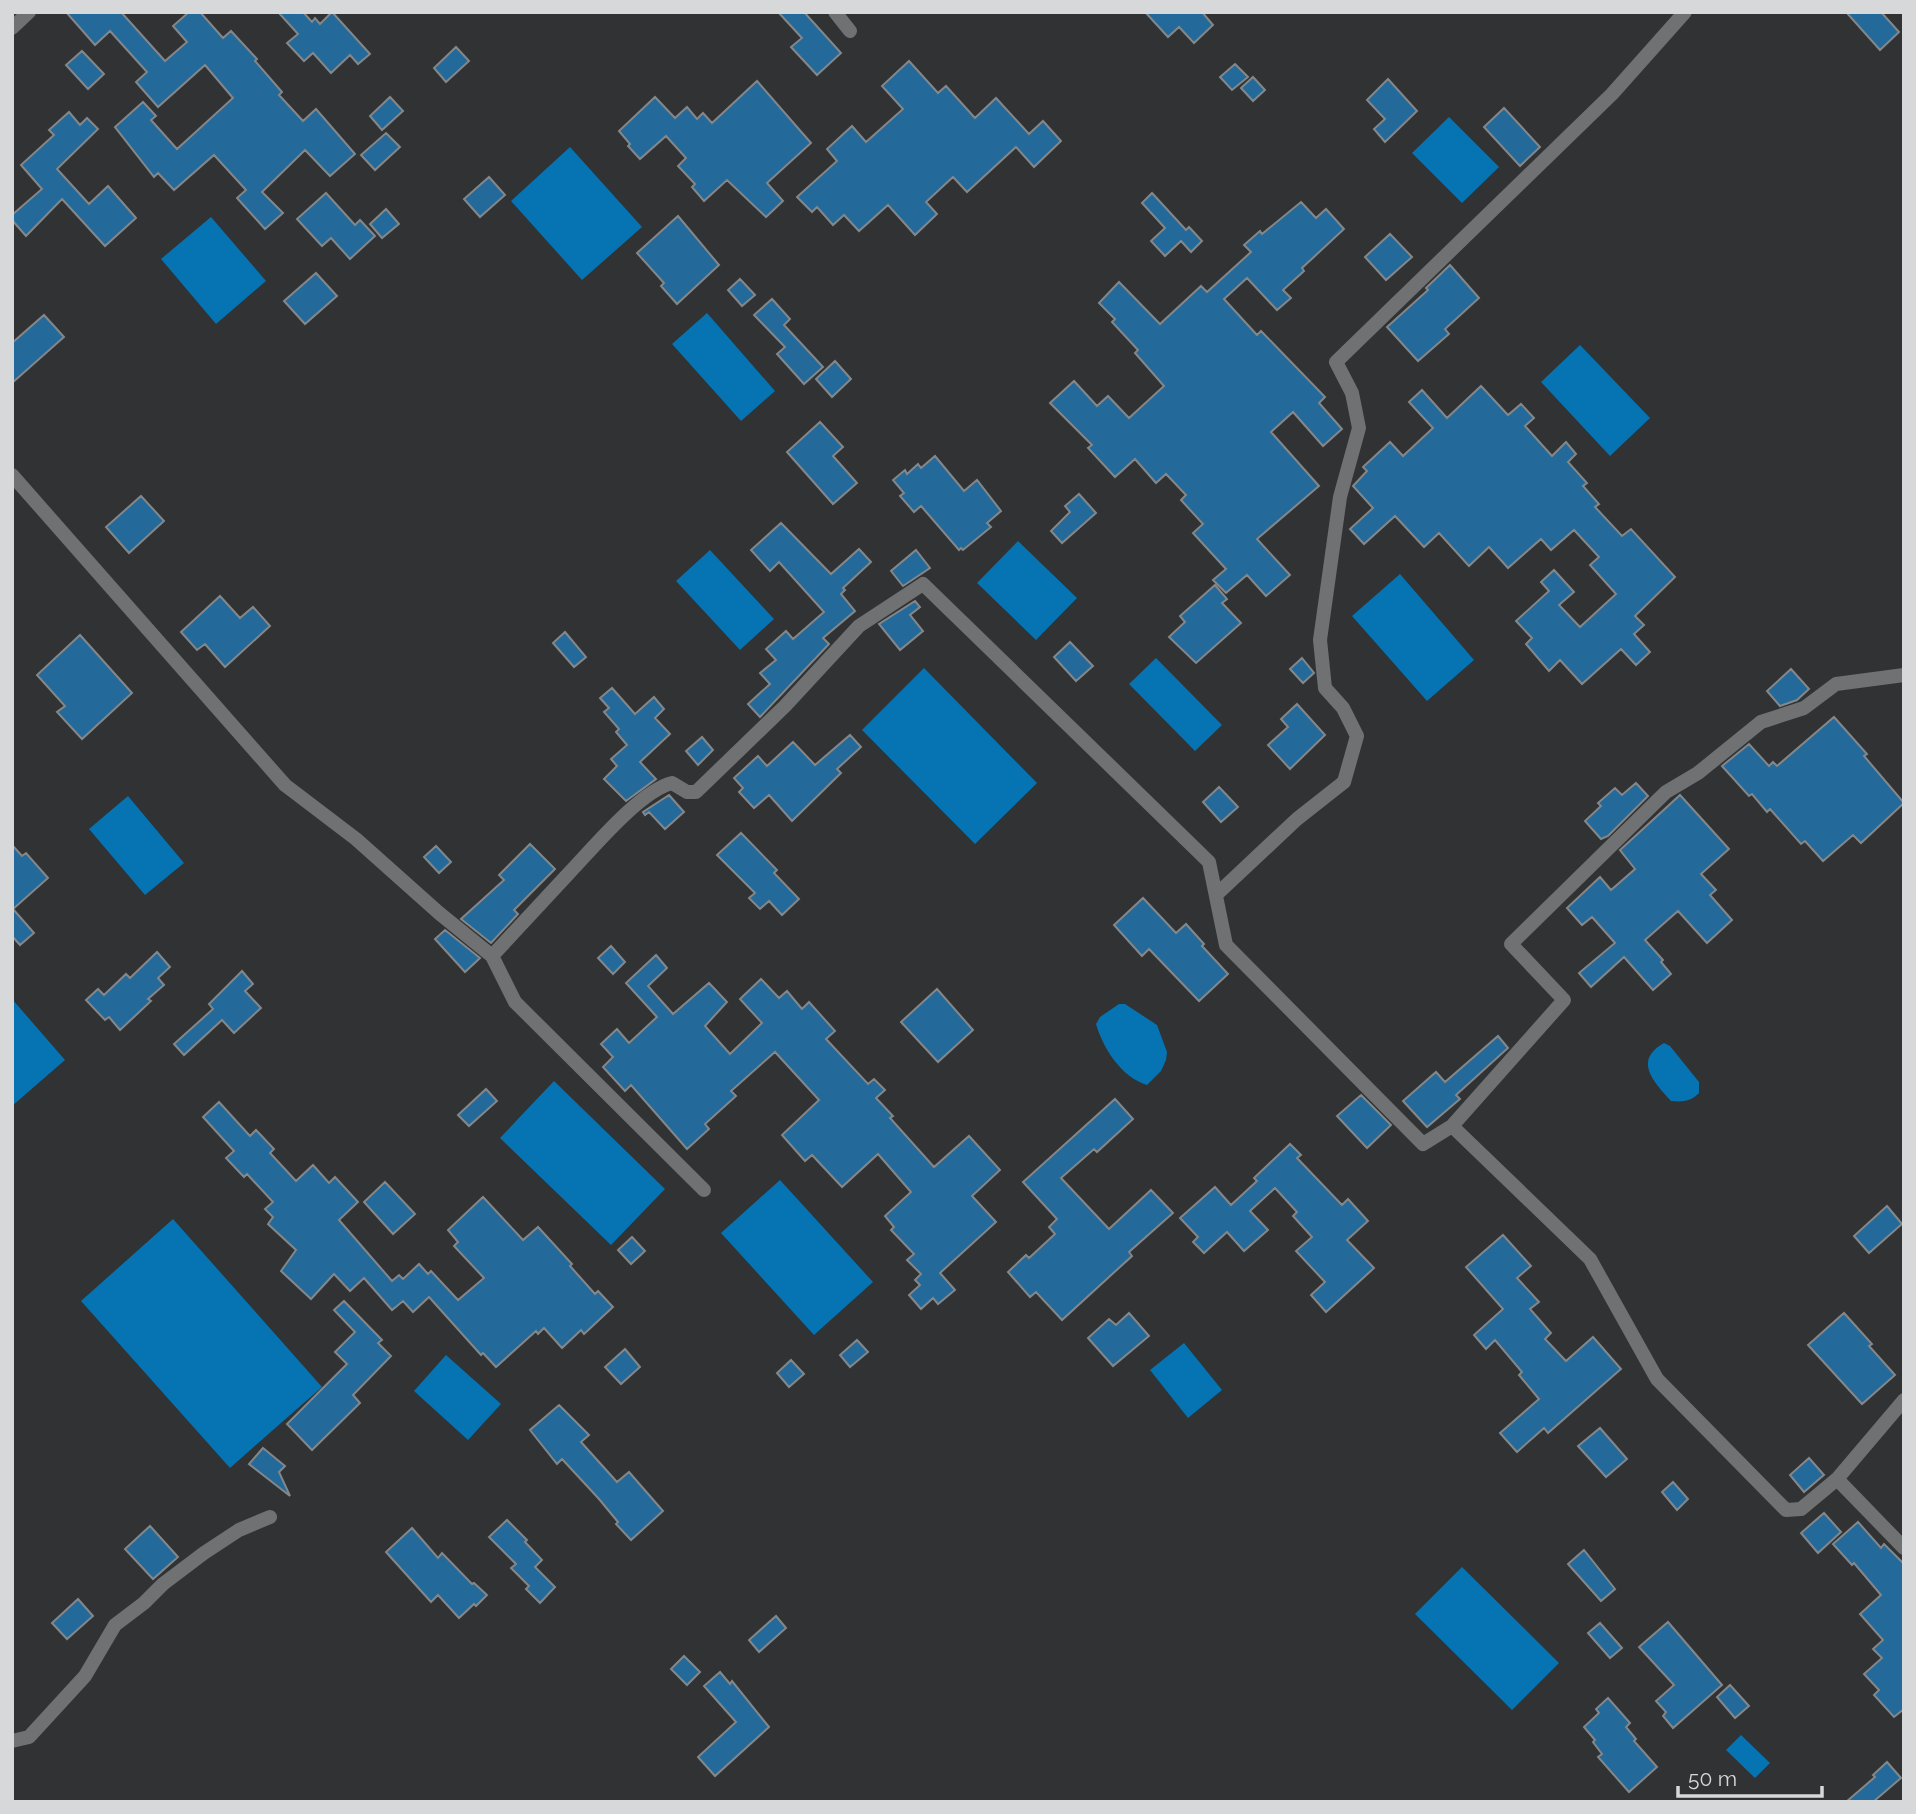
<svg xmlns="http://www.w3.org/2000/svg" width="1916" height="1814" viewBox="0 0 1916 1814" font-family="Raleway,sans-serif">
<style>
.water{fill:#0674b2}
.building{fill:#236999;stroke:#848789;stroke-width:2}
.lines{fill:none;stroke-linecap:round;stroke-linejoin:round}
.street{stroke:#707172;stroke-width:14}
</style>
<rect width="100%" height="100%" fill="#303234"/>
<!-- water -->
<path class="water" d="M1449,117L1499,167L1462,203L1412,153Z
M570,147L642,227L582,280L511,201Z
M211,217L266,281L216,324L161,259Z
M707,313L775,391L741,421L672,344Z
M1580,345L1650,418L1610,456L1541,382Z
M1018,541L1077,598L1036,640L977,583Z
M710,550L774,619L740,650L676,581Z
M1400,574L1474,660L1427,701L1352,616Z
M1156,658L1222,725L1195,751L1129,684Z
M924,668L1037,783L975,844L862,730Z
M128,796L184,863L145,895L89,829Z
M12,999L65,1060L12,1106Z
M1119,1004H1125L1157,1025L1167,1052L1166,1060L1161,1071L1147,1085C1121,1077 1103,1048 1096,1024L1100,1017Z
M1664,1043L1670,1046L1699,1082V1093C1690,1102 1682,1102 1671,1101C1655,1083 1632,1061 1664,1043Z
M554,1081L665,1189L611,1245L500,1138Z
M780,1180L873,1282L814,1335L721,1233Z
M173,1219L322,1387L230,1468L81,1301Z
M1184,1343L1222,1390L1188,1418L1150,1370Z
M446,1355L501,1404L468,1440L414,1391Z
M1462,1567L1559,1663L1512,1710L1415,1614Z
M1741,1735L1770,1763L1755,1778L1726,1750Z"/>
<!-- building -->
<path class="building" d="M66,12H121L165,61L187,42L173,26L189,12H200L223,38L231,31L257,59L255,61L282,92L279,95L303,121L316,109L355,154L330,176L305,150L262,192L283,213L265,229L237,198L246,190L214,155L174,190L158,173L154,177L115,127L143,102L156,116L151,120L177,149L233,98L205,65L158,107L136,82L147,72L110,31L95,45Z
M278,12H303L312,22L315,18L320,24L332,12L370,54L358,64L350,55L331,73L313,53L304,61L287,43L298,34Z
M778,12H804L841,53L817,75L791,47L802,38Z
M1145,12H1202L1213,25L1194,43L1179,27L1168,37Z
M1846,12H1881L1899,32L1880,50Z
M456,47L469,61L446,82L434,68Z
M82,51L104,74L88,89L66,65Z
M909,61L938,93L946,86L975,118L996,98L1029,134L1043,121L1061,141L1034,167L1016,147L967,192L953,177L926,202L937,214L915,235L888,205L859,231L844,215L833,225L817,207L812,212L797,197L837,161L827,149L852,126L866,142L903,109L882,86Z
M1235,64L1248,77L1232,90L1220,77Z
M1253,77L1265,90L1253,101L1241,88Z
M1388,79L1417,111L1385,142L1374,129L1385,119L1367,100Z
M757,81L811,143L767,183L783,201L766,217L727,180L704,201L692,187L695,184L678,166L686,158L666,136L640,159L628,146L630,144L619,131L655,97L675,118L687,107L697,119L703,113L712,123Z
M390,97L403,111L382,130L370,116Z
M1504,108L1540,147L1520,166L1484,127Z
M69,112L80,125L87,118L98,129L57,169L89,204L108,186L136,218L105,246L62,199L26,236L12,220V215L42,189L21,165L54,135L49,130Z
M386,133L400,147L375,170L361,155Z
M489,177L505,195L480,217L464,199Z
M326,193L355,225L360,220L375,236L350,259L331,238L322,246L297,219Z
M1152,193L1186,230L1189,227L1202,241L1191,252L1181,241L1165,256L1151,241L1165,228L1142,203Z
M1301,202L1316,218L1326,209L1344,229L1302,268L1304,271L1283,290L1291,298L1277,310L1247,278L1224,299L1257,335L1261,331L1325,397L1319,403L1342,429L1323,446L1293,412L1271,432L1319,486L1257,539L1290,575L1266,596L1247,575L1226,593L1213,580L1226,569L1193,533L1203,524L1181,500L1186,495L1166,474L1156,483L1135,459L1115,477L1088,448L1092,445L1050,403L1074,381L1097,406L1108,396L1129,418L1164,386L1135,353L1138,350L1112,322L1115,319L1099,303L1119,282L1160,324L1201,286L1207,292L1251,252L1244,245L1260,231L1262,234Z
M386,209L399,224L382,238L370,224Z
M678,216L719,265L677,304L661,286L664,283L637,253Z
M1390,234L1412,257L1386,280L1365,257Z
M1450,265L1479,298L1445,329L1449,334L1418,361L1387,327L1428,290L1426,288Z
M316,273L337,296L305,324L284,301Z
M740,279L755,295L742,306L728,290Z
M772,299L790,319L784,325L823,367L804,384L777,354L785,347L754,315Z
M44,315L64,337L12,383V343Z
M835,361L851,379L832,397L816,379Z
M1481,386L1508,415L1521,404L1534,418L1525,426L1552,456L1566,442L1576,454L1568,462L1587,483L1583,486L1599,504L1595,507L1622,536L1631,529L1675,577L1635,616L1644,625L1634,634L1650,652L1636,665L1621,649L1582,684L1560,660L1549,671L1526,644L1532,638L1516,621L1549,591L1541,582L1554,570L1574,592L1559,605L1580,627L1616,594L1590,565L1599,557L1574,530L1551,550L1541,539L1508,568L1489,547L1469,566L1439,533L1424,547L1395,516L1364,544L1350,529L1373,508L1353,486L1367,471L1363,467L1390,442L1403,456L1433,428L1409,402L1422,390L1447,418Z
M820,422L843,447L833,456L857,483L833,504L787,452Z
M935,456L964,491L977,480L1001,511L987,523L991,527L963,550L961,548L959,550L921,506L914,512L900,496L904,493L893,480L905,470L907,474L918,464L921,468Z
M1079,494L1096,513L1062,543L1051,531L1070,512L1065,506Z
M141,496L164,521L129,553L106,527Z
M781,523L831,574L859,549L871,562L843,588L845,590L841,594L855,611L823,638L829,644L760,717L748,704L770,684L760,673L776,660L766,649L786,631L793,639L824,612L779,562L770,571L751,550Z
M916,550L930,568L903,586L891,571Z
M1215,585L1227,599L1222,603L1241,623L1196,663L1169,637L1185,622L1180,616Z
M220,596L240,618L253,607L270,626L225,667L205,644L197,650L181,632Z
M915,601L920,607L910,615L923,631L900,650L879,624Z
M565,632L586,657L574,667L553,643Z
M80,635L132,693L82,739L57,712L65,706L37,675Z
M1070,642L1093,666L1076,681L1054,657Z
M1302,658L1314,673L1303,683L1290,669Z
M1791,669L1809,689L1797,700L1780,706L1767,691Z
M612,688L635,714L654,697L664,709L655,718L670,734L640,762L656,779L626,801L604,779L617,766L611,759L627,745L616,732L619,729L604,712L609,708L600,698Z
M1297,704L1325,735L1290,769L1268,745L1288,727L1281,719Z
M1834,717L1867,754L1864,756L1904,803L1861,843L1853,835L1823,861L1805,841L1801,844L1770,809L1767,812L1752,794L1749,796L1722,766L1749,744L1769,766L1773,762L1777,766Z
M850,735L861,747L837,769L841,773L792,821L769,795L754,808L739,792L743,788L734,778L758,756L767,766L793,742L815,765Z
M702,737L713,750L698,765L686,751Z
M1636,783L1648,796L1608,836L1601,839L1585,821L1601,806L1598,803L1615,788L1622,795Z
M1219,787L1238,807L1221,822L1203,802Z
M669,795L684,812L665,829L649,812L645,815L643,812Z
M1680,795L1729,849L1701,874L1716,890L1710,895L1732,920L1707,943L1678,911L1645,940L1663,960L1661,962L1671,974L1653,990L1624,957L1591,987L1579,973L1615,943L1592,917L1582,925L1567,908L1600,877L1611,890L1635,869L1620,850Z
M741,833L777,870L774,873L799,899L782,915L769,901L760,909L749,898L755,893L717,855Z
M530,844L555,869L514,910L518,914L491,943L461,919L504,880L499,875Z
M12,845L22,856L26,853L48,878L13,909L34,933L20,945L12,936Z
M436,846L451,862L439,873L424,857Z
M1143,898L1176,933L1186,924L1204,944L1202,946L1228,974L1199,1001L1149,949L1142,956L1114,925Z
M445,930L480,958L465,972L435,939Z
M611,946L625,962L613,974L598,958Z
M157,952L170,967L158,978L164,985L148,999L151,1001L120,1030L109,1017L105,1020L86,1000L98,989L104,995L126,974L130,978Z
M656,955L667,968L648,986L673,1014L709,983L727,1002L705,1026L730,1054L762,1023L740,999L761,979L779,998L787,991L802,1009L809,1002L835,1031L826,1039L868,1084L874,1079L885,1090L876,1098L893,1116L890,1118L934,1167L969,1136L1000,1170L972,1196L996,1222L940,1273L955,1290L938,1304L933,1298L921,1309L909,1295L920,1285L915,1280L921,1274L907,1260L914,1254L891,1230L894,1227L885,1216L911,1192L878,1154L842,1187L812,1155L805,1161L782,1135L819,1100L775,1052L731,1091L736,1096L705,1124L709,1129L687,1149L631,1085L625,1091L603,1067L613,1057L601,1044L617,1029L629,1043L657,1017L626,983Z
M242,971L253,984L245,991L261,1008L234,1033L222,1020L184,1055L174,1044L213,1009L209,1004Z
M937,989L973,1030L938,1062L901,1022Z
M1498,1036L1508,1048L1456,1095L1460,1099L1427,1127L1403,1101L1436,1072L1445,1082Z
M486,1089L497,1101L469,1126L458,1115Z
M1361,1095L1391,1125L1367,1148L1337,1116Z
M1115,1099L1133,1119L1097,1152L1094,1149L1061,1178L1109,1229L1151,1190L1173,1213L1129,1252L1132,1256L1062,1320L1036,1292L1030,1297L1008,1272L1026,1255L1029,1258L1055,1234L1049,1227L1057,1219L1023,1182Z
M219,1102L250,1136L256,1130L274,1149L270,1153L296,1181L313,1165L329,1183L335,1177L358,1202L339,1220L392,1281L399,1275L403,1279L419,1264L428,1274L431,1271L458,1300L484,1278L454,1246L458,1242L448,1230L483,1197L523,1240L538,1227L572,1264L570,1266L595,1294L598,1291L613,1307L584,1334L581,1330L562,1348L544,1328L538,1334L536,1331L496,1367L483,1353L481,1355L429,1297L413,1312L403,1301L392,1310L364,1278L350,1291L334,1274L311,1299L281,1271L296,1250L268,1224L273,1217L265,1209L273,1202L247,1174L244,1177L226,1158L234,1151L203,1117Z
M1290,1144L1301,1155L1297,1158L1342,1205L1348,1199L1368,1221L1347,1240L1374,1268L1326,1312L1311,1295L1325,1282L1296,1251L1312,1237L1293,1216L1297,1212L1275,1188L1250,1211L1268,1230L1244,1251L1227,1232L1204,1253L1193,1242L1198,1237L1180,1218L1215,1187L1231,1205L1257,1181L1254,1178Z
M385,1182L415,1214L393,1234L364,1202Z
M1887,1206L1902,1224L1869,1253L1854,1236Z
M1503,1235L1531,1266L1517,1278L1539,1302L1530,1309L1551,1333L1545,1339L1566,1361L1593,1337L1621,1369L1548,1433L1544,1428L1517,1452L1500,1433L1539,1399L1519,1375L1522,1372L1495,1340L1486,1349L1474,1335L1503,1309L1466,1267Z
M632,1237L645,1251L631,1264L618,1250Z
M344,1301L382,1340L378,1343L391,1356L353,1395L360,1403L312,1450L287,1424L347,1364L335,1352L355,1332L334,1310Z
M1129,1313L1149,1336L1113,1366L1088,1338L1109,1319L1116,1325Z
M1844,1313L1872,1344L1869,1346L1895,1375L1862,1404L1808,1345Z
M857,1340L868,1352L850,1367L840,1355Z
M625,1349L640,1367L621,1384L605,1367Z
M791,1360L804,1374L789,1387L777,1373Z
M559,1405L589,1435L581,1442L617,1482L629,1472L663,1511L631,1540L616,1524L618,1522L599,1499L562,1459L557,1464L530,1430Z
M1600,1428L1627,1459L1606,1477L1578,1446Z
M263,1448L285,1466L279,1472L290,1496L249,1464Z
M1809,1458L1824,1475L1804,1492L1790,1475Z
M1673,1482L1688,1499L1677,1510L1662,1492Z
M1824,1513L1841,1532L1818,1553L1801,1533Z
M507,1520L527,1540L525,1542L542,1560L535,1567L555,1587L540,1603L526,1589L529,1586L511,1568L516,1564L489,1537Z
M1858,1522L1881,1548L1884,1544L1904,1564V1709L1894,1717L1874,1695L1879,1690L1864,1674L1882,1658L1873,1649L1883,1640L1860,1614L1881,1595L1854,1563L1852,1565L1833,1544Z
M150,1526L178,1557L153,1579L125,1549Z
M412,1528L438,1558L442,1553L472,1584L474,1583L487,1595L476,1606L474,1604L459,1618L438,1595L431,1602L386,1552Z
M1584,1550L1615,1589L1601,1601L1568,1564Z
M78,1599L93,1616L67,1639L52,1623Z
M776,1616L786,1628L759,1652L749,1640Z
M1668,1622L1722,1685L1673,1728L1663,1716L1666,1712L1656,1701L1674,1685L1639,1647Z
M1600,1623L1622,1648L1610,1658L1588,1633Z
M684,1656L700,1672L687,1685L671,1669Z
M720,1672L730,1684L732,1681L769,1727L715,1776L698,1757L736,1722L704,1686Z
M1730,1685L1749,1706L1735,1718L1717,1697Z
M1608,1698L1630,1723L1626,1727L1636,1739L1634,1741L1657,1767L1629,1792L1598,1757L1602,1754L1593,1742L1595,1740L1584,1727L1599,1713L1596,1709Z
M1887,1762L1901,1778L1873,1802H1846L1875,1777L1873,1775Z"/>
<g class="lines">
<!-- street -->
<path class="street" d="M835,12L850,31
M12,28L29,12
M12,475L285,785L356,839L439,913L492,956L515,1002L704,1190
M1904,675L1836,684L1804,708L1761,722L1698,773L1666,792L1511,944L1564,1000L1452,1126L1590,1259L1657,1379L1786,1510L1801,1509L1837,1479L1904,1548
M1216,895L1297,819L1344,782L1357,736L1343,708L1325,688L1320,640L1340,497L1359,428L1352,393L1336,362L1612,94L1685,12
M492,956C518,928 544,900 570,872C593,848 640,791 672,783L687,792H696L785,706L859,626L923,584L1209,862L1226,945L1423,1144L1452,1126
M1837,1479L1904,1400
M12,1741L29,1737L85,1676L115,1625L144,1603L163,1584L204,1553L239,1530L270,1517"/>
</g>
<!-- border -->
<rect width="1916" height="1814" fill="none" stroke="#d7d8d9" stroke-width="28"/>
<!-- scale -->
<path d="M1678 1786v10h144v-10" fill="none" stroke="#d7d8d9" stroke-width="3.5"/>
<text x="1688" y="1786" font-size="21" fill="#d7d8d9" stroke="#303234" stroke-width="5" paint-order="stroke">50 m</text>
</svg>
